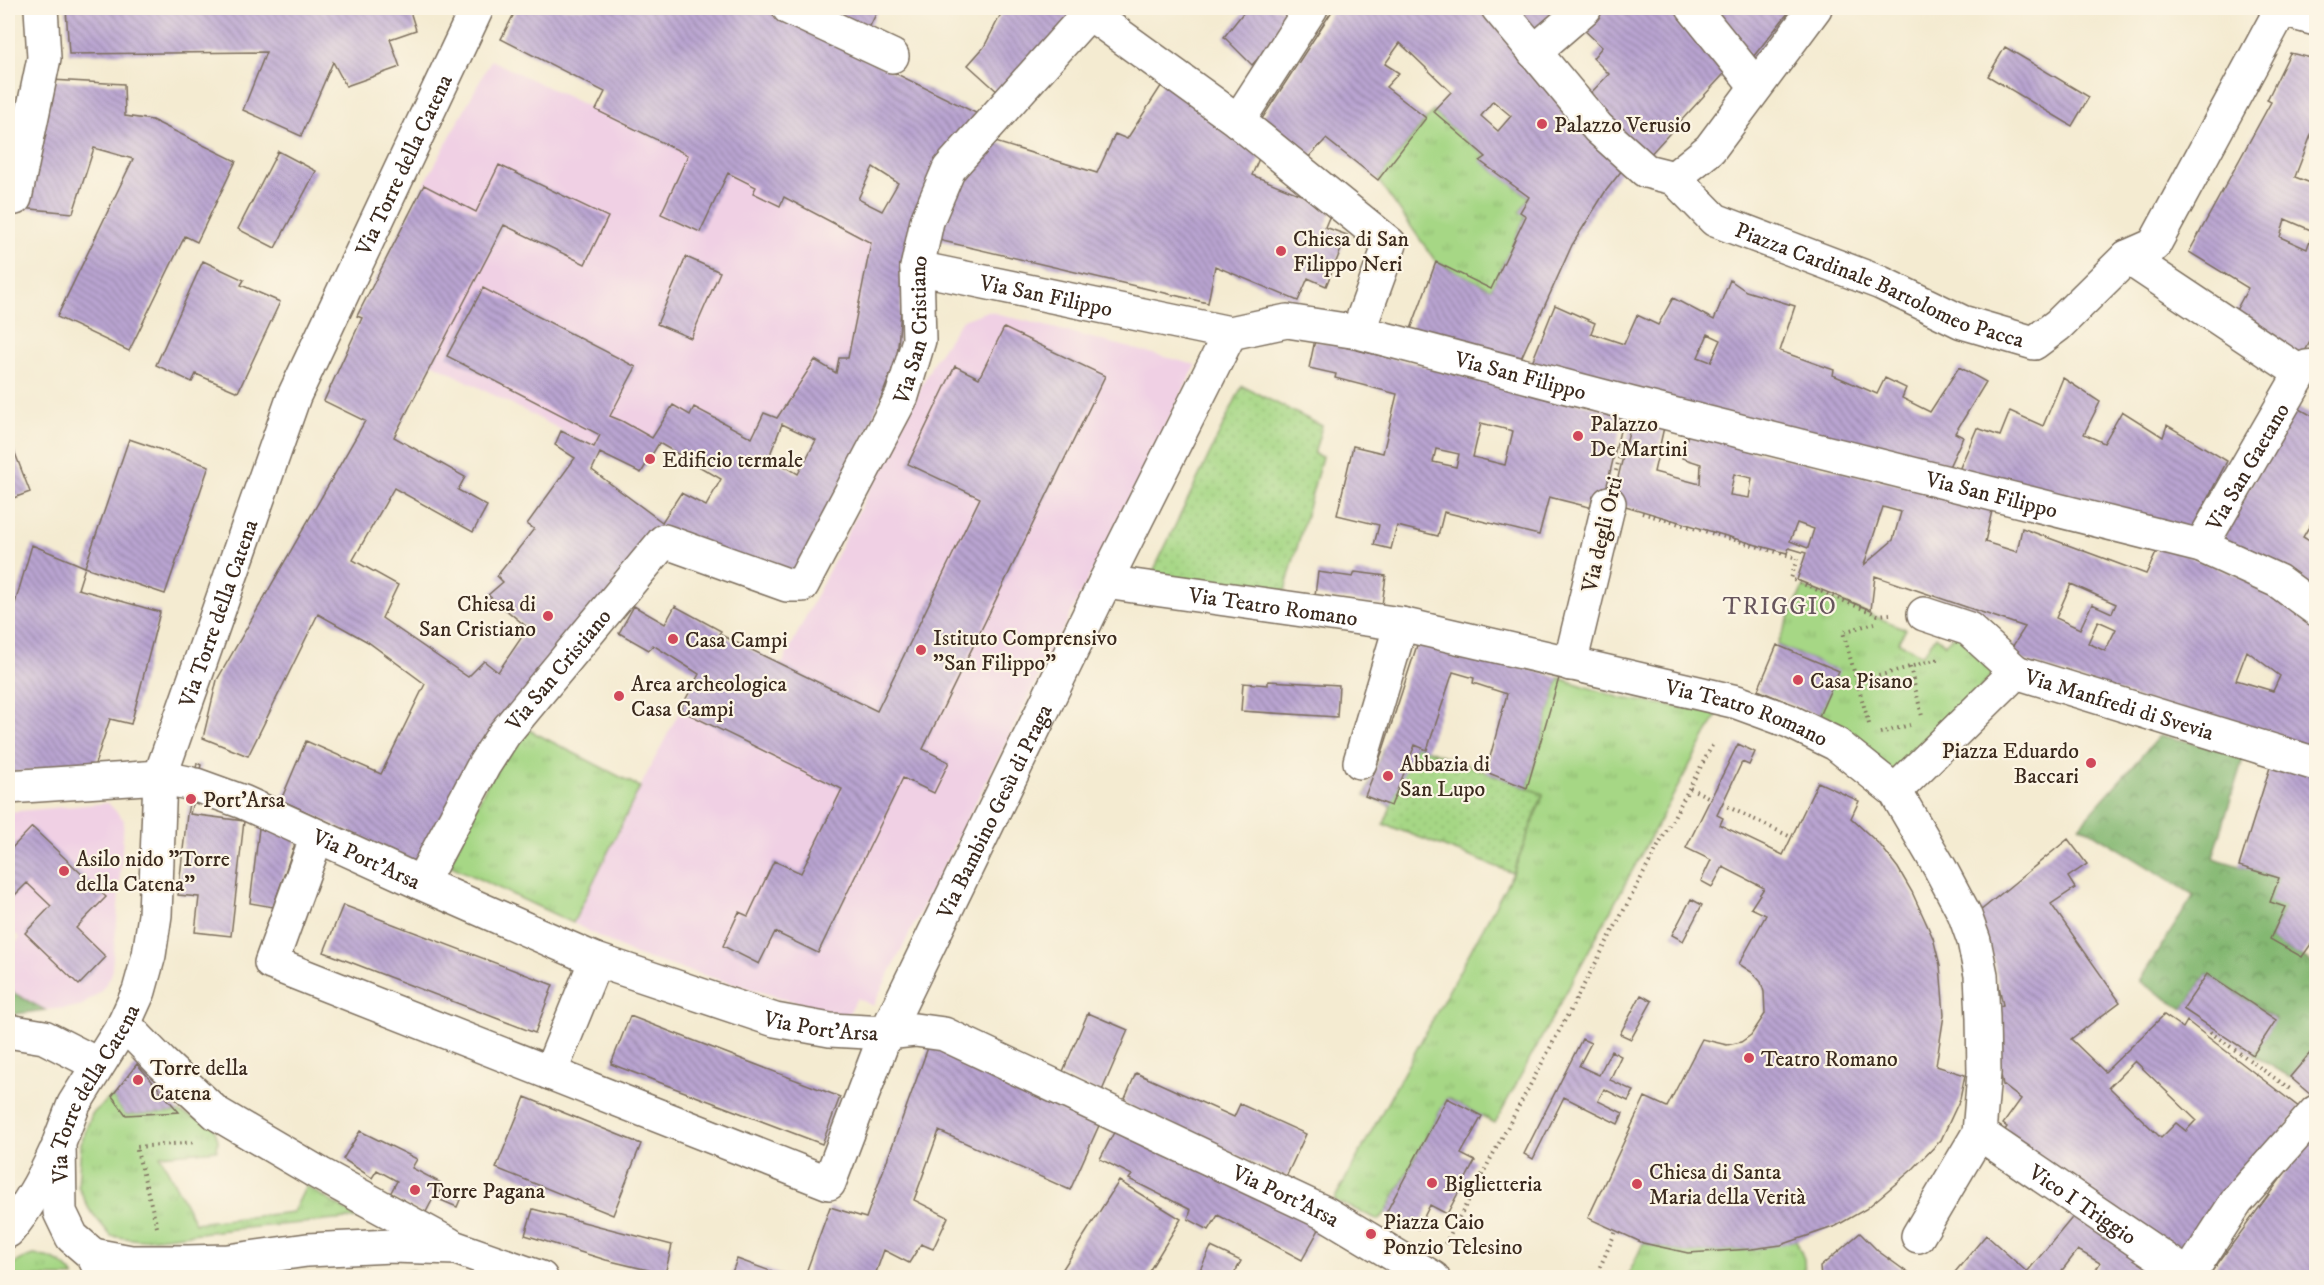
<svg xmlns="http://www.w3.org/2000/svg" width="2324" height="1285" viewBox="0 0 2324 1285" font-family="'IM FELL DW Pica',serif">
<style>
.built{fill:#f0d0e4}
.grass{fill:url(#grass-tufts);stroke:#708052;stroke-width:1.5}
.forest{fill:url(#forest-crowns);stroke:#607148;stroke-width:1.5}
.garden{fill:url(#garden-dots);stroke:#708052;stroke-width:1.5}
.building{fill:url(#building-back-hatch);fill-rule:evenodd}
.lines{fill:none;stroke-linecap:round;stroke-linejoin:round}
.minor-casing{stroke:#7c6e5d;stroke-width:36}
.major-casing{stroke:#7c6e5d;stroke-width:36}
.path{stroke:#7c6e5d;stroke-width:4;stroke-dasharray:1.5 4.5;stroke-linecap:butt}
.minor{stroke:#fff;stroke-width:33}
.major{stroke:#fff;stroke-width:33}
.poi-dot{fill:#d1495b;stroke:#fcf5e5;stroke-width:2}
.labels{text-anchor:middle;stroke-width:4.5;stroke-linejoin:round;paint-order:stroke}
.poi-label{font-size:22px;fill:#3b2a1e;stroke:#fcf5e5;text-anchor:start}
.street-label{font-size:22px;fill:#3b2a1e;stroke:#fcf5e5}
.neighbourhood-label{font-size:24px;letter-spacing:1.5px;fill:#67555d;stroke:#fcf5e5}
</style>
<defs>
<pattern id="grass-tufts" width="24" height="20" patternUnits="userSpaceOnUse" patternTransform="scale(1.5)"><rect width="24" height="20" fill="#a6d785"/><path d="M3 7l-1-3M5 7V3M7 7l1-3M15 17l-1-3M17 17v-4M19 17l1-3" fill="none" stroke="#90b972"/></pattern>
<pattern id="forest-crowns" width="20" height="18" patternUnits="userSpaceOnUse" patternTransform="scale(1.5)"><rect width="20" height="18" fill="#84b872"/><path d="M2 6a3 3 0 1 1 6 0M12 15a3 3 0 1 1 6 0" fill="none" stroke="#6d965d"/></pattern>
<pattern id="garden-dots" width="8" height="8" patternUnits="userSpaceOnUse" patternTransform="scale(1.5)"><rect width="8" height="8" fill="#a6d785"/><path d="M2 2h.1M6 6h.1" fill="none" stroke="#90b972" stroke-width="1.8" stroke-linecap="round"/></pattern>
<pattern id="building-back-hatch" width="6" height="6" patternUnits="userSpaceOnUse" patternTransform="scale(1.5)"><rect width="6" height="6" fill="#b9a4d1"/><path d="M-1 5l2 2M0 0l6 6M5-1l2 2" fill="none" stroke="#9886a9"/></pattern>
</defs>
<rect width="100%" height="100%" fill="#fcf5e5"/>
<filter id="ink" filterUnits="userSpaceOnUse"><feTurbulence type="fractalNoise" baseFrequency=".0167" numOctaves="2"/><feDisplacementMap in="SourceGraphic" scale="12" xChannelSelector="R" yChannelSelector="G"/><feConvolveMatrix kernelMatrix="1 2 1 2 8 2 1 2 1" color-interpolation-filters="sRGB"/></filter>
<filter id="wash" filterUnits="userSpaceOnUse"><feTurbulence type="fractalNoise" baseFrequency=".008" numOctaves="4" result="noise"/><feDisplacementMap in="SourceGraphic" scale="24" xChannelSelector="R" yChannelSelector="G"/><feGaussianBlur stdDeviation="1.35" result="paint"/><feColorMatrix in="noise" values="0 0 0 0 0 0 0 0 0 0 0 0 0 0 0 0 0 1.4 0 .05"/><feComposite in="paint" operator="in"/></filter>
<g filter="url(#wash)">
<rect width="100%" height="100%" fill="#f4ebd1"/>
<!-- built -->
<path class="built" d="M491,60L756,187L753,194L780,206L784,197L871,243L848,358L839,359L836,373L815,361L777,418L764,413L752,438L695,407L690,415L673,405L652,438L622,421L610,417L594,447L432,363L504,225L424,185Z
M987,311L1196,365L873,1006L857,998L847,1017L635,955L573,923L640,787L699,674L782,664L934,361L961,321Z
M108,803L124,820L117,921L111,976L100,992L80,1007L45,1010L8,990V950L20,938L8,928V812Z"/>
<!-- grass -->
<path class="grass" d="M1433,111L1486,157L1481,161L1529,197L1520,212L1526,216L1491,289L1436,262L1378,180Z
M1803,587L1906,629L1898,642L1922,655L1936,636L1945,644L1955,633L1998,669L1899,772L1885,770L1859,739L1819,716L1838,671L1777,645Z
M1559,678L1621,698L1718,713L1495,1123L1447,1098L1386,1212L1379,1220L1334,1200L1513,873L1543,795L1527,788Z
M525,728L640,787L573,923L449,865L487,784Z
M112,1096L126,1115L179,1112L213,1124L218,1140L217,1150L160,1155L195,1223L293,1212L306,1186L358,1218L234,1229L139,1240L111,1236L89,1209L78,1186L81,1143L92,1114Z
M1796,1240L1804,1259L1805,1277L1627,1278L1643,1243L1688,1253L1752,1249Z
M34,1255C52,1257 64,1262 74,1277H8V1270C15,1261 23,1258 34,1255Z
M413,1270L409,1277H304Z"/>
<!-- forest -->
<path class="forest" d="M2160,735L2244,755L2213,858L2279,878L2285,907L2270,939L2316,965V1046L2290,1077L2253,1055L2276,1019L2207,974L2183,1009L2139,981L2194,895L2080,825Z
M8,990L45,1010L8,1015Z"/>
<!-- garden -->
<path class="garden" d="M1242,386L1322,426L1314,454L1322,457L1285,591L1151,576Z
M1415,745L1543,794L1513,873L1384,824L1391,806L1365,796L1383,750L1409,760Z"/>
<g id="blocks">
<!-- building -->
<path class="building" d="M66,8H409L416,30L390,39L400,67L346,86L333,62L301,136L243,110L266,52L69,54Z
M517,8H763L982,116L906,250L897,358L868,430L794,579L658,530L424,867L281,800L306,741L381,774L425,684L368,642L318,614L248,756L203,738L217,680L365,421L324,401L362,318L357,316L424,185L476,212L499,165L608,217L585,264L504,225L394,437L465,477L458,490L487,506L473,532L394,488L353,560L398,585L382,618L468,677L484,661L498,672L528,628L488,595L503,582L497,576L534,529L527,524L575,458L555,445L561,431L594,447L600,435L447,356L483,288L636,367L610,416L622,421L652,438L673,405L690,415L694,407L752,438L764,413L777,418L815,360L836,373L839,358H848L871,243L784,197L780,206L753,193L756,187L728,173L700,232L661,214L688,155L596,110L605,92L501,39ZM873,167L898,183L882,211L858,199ZM782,424L816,440L798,474L769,457ZM659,443L721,479L706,506L681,493L662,522L592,470L600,453L641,473Z
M825,8H879L869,28Z
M1004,8H1084L999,93L968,65L984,47Z
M1247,8H1297L1298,14L1252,65L1224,37Z
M1334,8H1421L1426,11L1431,8H1486L1626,165L1605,192L1572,245L1518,365L1408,337L1436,262L1491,289L1526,216L1520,212L1529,197L1480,161L1486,157L1433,111L1451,92L1400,43L1385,64L1399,73L1386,87L1426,118L1378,180L1326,139L1303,163L1256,128ZM1493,101L1511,116L1498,131L1481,116Z
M1502,8H1572L1532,41Z
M1598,8H1685L1733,64L1647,158L1585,99L1609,74L1593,58L1602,47L1578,24Z
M1702,8H1792L1749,62Z
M2005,47L2089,97L2072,126L1988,76Z
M2290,53L2316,59V122L2295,177L2316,185V330L2301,359L2234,314L2248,288L2189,252L2271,102L2267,100ZM2285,219L2313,231L2307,249L2280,237Z
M51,80L124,84L125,116L152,120L236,161L197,242L185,236L129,351L57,317L133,159L94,148L73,213L21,208Z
M1165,80L1260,156L1252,175L1333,208L1325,227L1347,235L1326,286L1308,278L1298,301L1215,266L1208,303L934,239L960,168L989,140L1097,173L1115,134L1127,139Z
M278,151L316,171L275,248L238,229Z
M686,257L720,272L691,338L657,324Z
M203,261L244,280L241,285L280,302L238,392L196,374L192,382L156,365Z
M1730,280L1746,291L1795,306L1780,351L1834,370L1833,375L1877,394L1885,378L1906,388L1902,398L1930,412L1959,367L1986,382L1955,433L1963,437L1946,473L1530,367L1555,305L1595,323L1591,333L1624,344L1637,315L1658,325L1673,298L1714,320ZM1708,334L1721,340L1711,362L1698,357Z
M1004,328L1105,376L923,749L949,762L934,793L903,778L818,953L775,932L759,964L723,946L739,912L748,916L774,861L801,873L842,789L680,710L699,674L653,645L649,650L619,633L634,606L665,624L675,606L721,631L719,634L877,711L980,498L908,464L955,366L979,378Z
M1315,340L1624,414L1601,510L1549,497L1539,535L1444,512L1438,536L1397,526L1391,549L1374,545L1379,525L1337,515L1353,446L1383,453L1397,394L1335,378L1336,374L1309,368ZM1481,423L1513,431L1505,465L1473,457ZM1436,449L1459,454L1456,467L1433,462Z
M2063,378L2100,402L2084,434L2104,443L2122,411L2163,437L2167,425L2227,461L2189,534L1959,470L1977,428L2000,436L2010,411L2043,426Z
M2293,405L2316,418V515L2303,537L2316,545V600L2219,544Z
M1634,412L1666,418L1654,472L1700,484L1701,464L1682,458L1690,425L1744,439L1742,449L1993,506L1985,542L2017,552L2022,528L2146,574L2160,545L2254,582L2316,623V756L2007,655L2025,627L1875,576L1871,610L1797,580L1806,553L1789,548L1787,553L1760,546L1612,502ZM1734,474L1752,478L1749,498L1730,495ZM1883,507L1901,512L1893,540L1864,565ZM1797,523L1814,529L1808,548L1790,541ZM2071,584L2116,604L2112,613L2092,604L2080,629L2056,618ZM2098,621L2116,629L2105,651L2088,643ZM2247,651L2280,676L2273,691L2236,680Z
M8,435L30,492L8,500Z
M129,439L209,466L165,594L85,567Z
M32,545L85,567L78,589L160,612L131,724L110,719L94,767L8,773V627Z
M1318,572L1353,577L1355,572L1386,576L1382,605L1315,595Z
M1420,636L1559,678L1527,788L1486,772L1507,694L1473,683L1474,678L1453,672L1427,750L1415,745L1391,806L1365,796L1383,750Z
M1777,645L1839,671L1819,716L1758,690Z
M1268,681L1339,685L1337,717L1241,711L1243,683L1268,685Z
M1738,744L1755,752L1749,765L1742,762L1717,815L1723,818L1720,825L1783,855L1818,782L1859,801L1851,818L1881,846L1898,868L1912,892L1933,938L1940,965L1944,1015L1936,1066L1965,1075L1960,1099L1941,1140L1914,1168L1866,1209L1836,1226L1781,1245L1752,1249L1688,1253L1643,1243L1588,1218L1645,1097L1667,1107L1702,1039L1727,1045L1741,1042L1751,1035L1765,1014L1764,992L1761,982L1753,973L1739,964L1766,915L1751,908L1764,888L1723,867L1712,887L1701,881L1711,860L1686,848Z
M2272,761L2316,773V937L2302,957L2270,939L2285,907L2270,902L2279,878L2239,866Z
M197,763L201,765L190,814L244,821L231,936L195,932L199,897L178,895L187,814Z
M260,820L298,835L273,907L250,903Z
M32,827L106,897L76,928L106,957L79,985L25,933L51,906L27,883L8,902V852Z
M2068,839L2087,864L2068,877L2075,888L2051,904L2120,1002L2071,1039L2105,1072L2164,1015L2183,1028L2187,1021L2300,1108L2185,1260L1998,1141L2007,1127L2003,1124L2021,1099L2003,1085L1995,1045L1996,1007L2003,1005L1993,958L1974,916ZM2135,1061L2196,1120L2186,1131L2176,1123L2161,1138L2109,1087Z
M1691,899L1702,905L1683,941L1672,935Z
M343,905L553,985L535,1033L324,952Z
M2207,974L2276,1020L2253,1055L2183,1009Z
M1641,995L1652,1001L1631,1039L1620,1034Z
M1088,1013L1128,1030L1101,1093L1061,1076Z
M630,1016L840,1097L822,1144L611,1064Z
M1582,1039L1591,1043L1579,1066L1599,1075L1611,1051L1621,1056L1610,1080L1634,1091L1628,1101L1604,1089L1598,1101L1623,1113L1618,1124L1564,1097L1533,1159L1524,1154Z
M930,1042L1101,1121L1070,1190L939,1131L914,1200L948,1217L933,1249L921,1244L909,1263L884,1250L874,1278H804L830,1207L866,1218Z
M2316,1046V1091L2312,1096L2290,1077Z
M137,1064L179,1112L126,1115L112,1096Z
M1136,1073L1234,1117L1240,1104L1306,1134L1286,1177L1123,1103Z
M525,1097L641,1144L613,1215L496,1168Z
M1447,1098L1482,1116L1461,1154L1475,1161L1447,1214L1430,1205L1418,1229L1386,1213Z
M1119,1123L1322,1224L1302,1260L1218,1215L1209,1230L1188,1219L1191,1210L1129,1179L1132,1175L1100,1159Z
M360,1131L417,1159L412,1168L441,1183L425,1214L389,1196L397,1181L377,1170L372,1178L343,1159Z
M2316,1131L2315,1214L2316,1278H2207Z
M1119,1181L1181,1219L1145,1278H1057Z
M439,1191L460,1200L457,1207L436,1198Z
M533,1209L672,1245L665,1274L606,1260L525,1235Z
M2076,1213L2168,1278H2091L2100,1263L2078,1250L2056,1278H1950L1986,1235L2027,1272Z
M1860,1233L1878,1251L1915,1278H1821L1820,1267Z
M1211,1247L1241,1261L1232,1278H1196Z
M737,1259L787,1277L786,1278H730Z"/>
</g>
</g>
<g filter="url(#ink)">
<use href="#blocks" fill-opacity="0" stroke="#7c6e5d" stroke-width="1.5"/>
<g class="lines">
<!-- minor casing -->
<g class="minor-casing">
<g id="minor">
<path d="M789,8L892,56"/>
<path d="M1498,8L1598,128L1646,171L1674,178"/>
<path d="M1693,8L1756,86"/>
<path d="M2275,8L2316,19"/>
<path d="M1534,52L1585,8"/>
<path d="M1238,121L1311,8"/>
<path id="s1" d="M1674,178L1715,220L1881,283L1962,322L2034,343L2058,325L2127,257L2154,245L2282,8"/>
<path d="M1674,178L1710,149L1815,8"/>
<path d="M15,198L44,58L41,8"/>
<path d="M2127,257L2301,373"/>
<path id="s2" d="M917,268L1230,333L1287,321L1358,332L1632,404L2201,546L2278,581L2316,609"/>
<path id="s3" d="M2201,546L2301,373L2307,367L2316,366"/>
<path id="s4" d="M1105,582L1401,624L1737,702L1789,721L1836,744L1895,791L1940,868L1964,913L1974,941L1981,975L1983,1018L1984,1073L1979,1133L1918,1236"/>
<path d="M1924,614L1969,629L2016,672"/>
<path d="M1570,664L1609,503"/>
<path d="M1360,762L1401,624"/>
<path id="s5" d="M196,785L243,802L421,883L596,960L775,1020L830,1030L886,1033L915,1030L944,1034L1325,1213L1433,1278"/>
<path d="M8,787L160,777L188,783"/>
<path id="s6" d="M1895,791L2016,672L2316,764"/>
<path id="s7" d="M317,836L271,963L829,1183L886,1033L1105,582L1230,333"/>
<path id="s8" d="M421,883L484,765L504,734L664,541L787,585H802L902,396L919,340L917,268L927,221L949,169L1089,13L1238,121L1390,244L1358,332"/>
<path d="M124,1024L162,1063L216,1113L320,1174L449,1244"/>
<path d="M8,1031L44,1037L97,1064"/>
<path d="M550,1073L596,960"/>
<path id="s9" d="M1979,1133L2188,1275"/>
<path d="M93,1255L131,1262H188L228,1261L307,1250L392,1246L456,1248L541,1278"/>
<path d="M2187,1278L2237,1201L2316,1112"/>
</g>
</g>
<!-- major casing -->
<g class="major-casing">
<g id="major">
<path d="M8,1231C28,1207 42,1182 55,1153"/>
<path id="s10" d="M104,1278L93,1255L72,1237L60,1212L59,1143L74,1104L124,1024L139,991L149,955L155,915L160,777L294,396L477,8"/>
</g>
</g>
<!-- path -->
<path class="path" d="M1616,471L1624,437
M1642,513L1797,558L1791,579L1878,615L1890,614
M1910,667L1922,716
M1857,682L1843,632L1875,623
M1869,724L1857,682L1941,658
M1880,733L1910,725
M1690,788L1712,799
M1722,804L1791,837
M2210,1032L2290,1089
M157,1227L136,1147L196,1142
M1445,1244L1714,742
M1595,1278L1616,1231"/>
<!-- minor -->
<use href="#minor" class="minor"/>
<!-- major -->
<use href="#major" class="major"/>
</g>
</g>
<!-- markers -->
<g class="poi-dot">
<circle cx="1542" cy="124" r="6"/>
<circle cx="1281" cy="251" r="6"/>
<circle cx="1578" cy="436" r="6"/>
<circle cx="650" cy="459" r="6"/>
<circle cx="548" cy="616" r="6"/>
<circle cx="673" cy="639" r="6"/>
<circle cx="921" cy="650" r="6"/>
<circle cx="1798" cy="680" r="6"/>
<circle cx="619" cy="696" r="6"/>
<circle cx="2091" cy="763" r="6"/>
<circle cx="1388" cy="776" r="6"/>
<circle cx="191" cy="799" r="6"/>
<circle cx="64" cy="871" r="6"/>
<circle cx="1749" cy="1058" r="6"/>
<circle cx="138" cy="1080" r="6"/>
<circle cx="1432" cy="1183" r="6"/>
<circle cx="1637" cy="1184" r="6"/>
<circle cx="415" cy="1190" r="6"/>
<circle cx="1371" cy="1234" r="6"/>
</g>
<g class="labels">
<!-- poi labels -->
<g class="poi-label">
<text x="1554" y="132">Palazzo Verusio</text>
<text x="1293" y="246">Chiesa di San<tspan x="1293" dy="25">Filippo Neri</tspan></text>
<text x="1590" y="431">Palazzo<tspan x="1590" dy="25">De Martini</tspan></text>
<text x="662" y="467">Edificio termale</text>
<text x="536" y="611" text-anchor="end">Chiesa di<tspan x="536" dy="25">San Cristiano</tspan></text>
<text x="933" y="645">Istituto Comprensivo<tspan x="933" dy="25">"San Filippo"</tspan></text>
<text x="685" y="647">Casa Campi</text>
<text x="1810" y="688">Casa Pisano</text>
<text x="631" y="691">Area archeologica<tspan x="631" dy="25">Casa Campi</tspan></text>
<text x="2079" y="758" text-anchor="end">Piazza Eduardo<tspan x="2079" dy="25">Baccari</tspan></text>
<text x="1400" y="771">Abbazia di<tspan x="1400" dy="25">San Lupo</tspan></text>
<text x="203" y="807">Port'Arsa</text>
<text x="76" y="866">Asilo nido "Torre<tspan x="76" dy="25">della Catena"</tspan></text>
<text x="1761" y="1066">Teatro Romano</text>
<text x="150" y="1075">Torre della<tspan x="150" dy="25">Catena</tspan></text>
<text x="1649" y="1179">Chiesa di Santa<tspan x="1649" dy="25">Maria della Verità</tspan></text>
<text x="1444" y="1191">Biglietteria</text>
<text x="427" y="1198">Torre Pagana</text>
<text x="1383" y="1229">Piazza Caio<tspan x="1383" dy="25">Ponzio Telesino</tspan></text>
</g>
<!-- street labels -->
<g class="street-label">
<text dy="8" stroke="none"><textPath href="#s10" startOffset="1198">Via Torre della Catena</textPath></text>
<text dy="8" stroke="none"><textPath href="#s1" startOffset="236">Piazza Cardinale Bartolomeo Pacca</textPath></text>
<text dy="8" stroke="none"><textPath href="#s2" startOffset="132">Via San Filippo</textPath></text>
<text dy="8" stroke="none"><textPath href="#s8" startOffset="849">Via San Cristiano</textPath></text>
<text dy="8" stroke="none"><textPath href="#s2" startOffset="618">Via San Filippo</textPath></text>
<text dy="8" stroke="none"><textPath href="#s3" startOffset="92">Via San Gaetano</textPath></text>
<text dy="8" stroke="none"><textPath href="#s2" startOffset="1104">Via San Filippo</textPath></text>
<text transform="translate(1601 534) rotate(-77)" y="8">Via degli Orti</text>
<text dy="8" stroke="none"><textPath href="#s4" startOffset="170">Via Teatro Romano</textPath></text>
<text dy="8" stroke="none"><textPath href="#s10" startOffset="712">Via Torre della Catena</textPath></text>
<text dy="8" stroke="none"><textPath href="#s8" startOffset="255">Via San Cristiano</textPath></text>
<text dy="8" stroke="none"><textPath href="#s6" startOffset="278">Via Manfredi di Svevia</textPath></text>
<text dy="8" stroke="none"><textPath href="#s4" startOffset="656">Via Teatro Romano</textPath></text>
<text dy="8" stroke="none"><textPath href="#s7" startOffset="1142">Via Bambino Gesù di Praga</textPath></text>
<text dy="8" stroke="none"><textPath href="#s5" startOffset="186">Via Port'Arsa</textPath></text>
<text dy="8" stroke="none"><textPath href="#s5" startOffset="672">Via Port'Arsa</textPath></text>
<text dy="8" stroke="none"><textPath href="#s10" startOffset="208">Via Torre della Catena</textPath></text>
<text dy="8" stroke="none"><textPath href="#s5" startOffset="1174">Via Port'Arsa</textPath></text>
<text dy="8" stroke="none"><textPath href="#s9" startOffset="126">Vico I Triggio</textPath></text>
</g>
<!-- neighbourhood labels -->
<g class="neighbourhood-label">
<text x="1780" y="614">TRIGGIO</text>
</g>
</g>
<!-- margin -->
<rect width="2324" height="1285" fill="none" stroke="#fcf5e5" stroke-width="30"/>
</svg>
